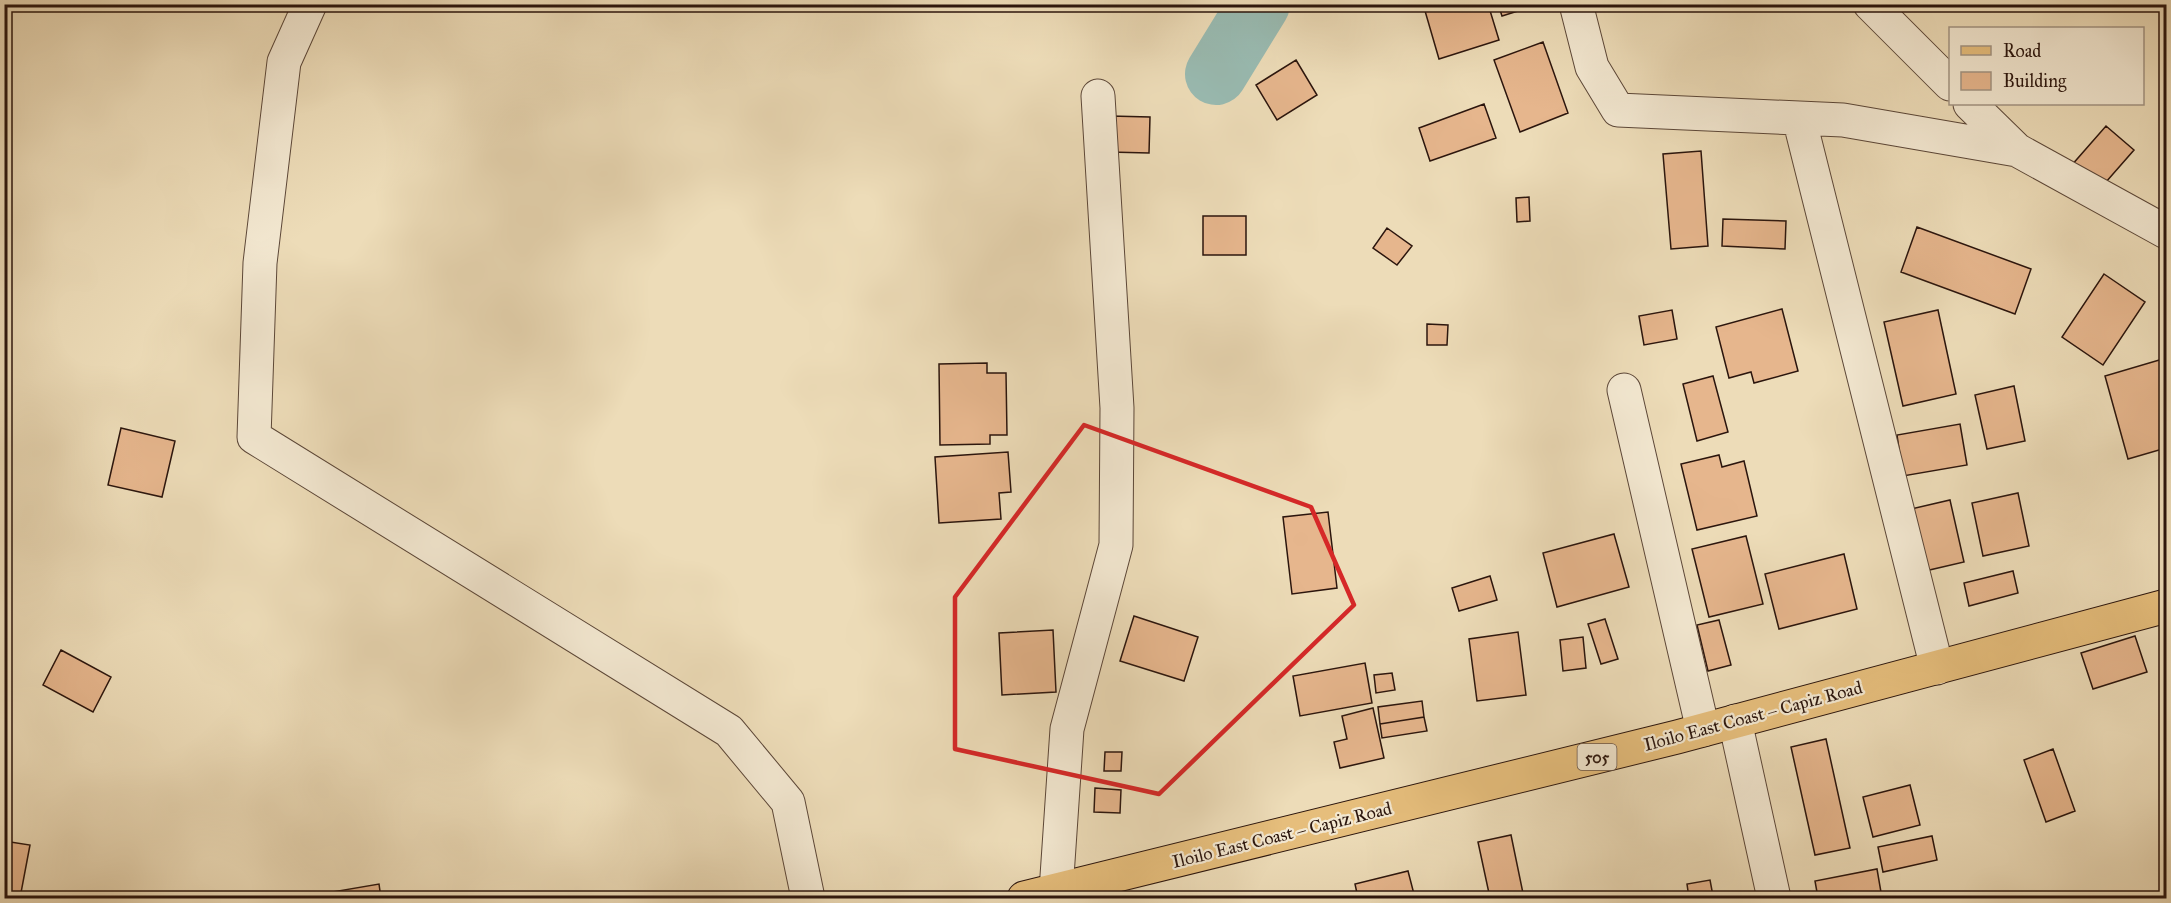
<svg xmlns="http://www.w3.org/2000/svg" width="2171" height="903" viewBox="0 0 2171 903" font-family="'IM FELL Great Primer',serif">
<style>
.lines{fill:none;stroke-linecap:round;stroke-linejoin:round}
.river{stroke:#99bbb2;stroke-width:62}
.building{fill:#e6b68d;stroke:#2b150d;stroke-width:1.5}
.minor-casing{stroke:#5c4738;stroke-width:35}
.major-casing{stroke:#2b150d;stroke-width:35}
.minor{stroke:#f3e8d1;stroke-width:33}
.major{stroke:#e6be7c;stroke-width:33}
.marked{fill:none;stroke:#d62828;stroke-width:4.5;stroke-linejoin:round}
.labels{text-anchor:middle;stroke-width:4.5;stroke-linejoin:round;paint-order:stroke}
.shield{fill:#f3e8d1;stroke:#675448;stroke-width:1.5}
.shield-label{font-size:16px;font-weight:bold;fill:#2b150d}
.street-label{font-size:18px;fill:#2b150d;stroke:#f3e8d1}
</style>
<rect width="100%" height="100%" fill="#eddcb8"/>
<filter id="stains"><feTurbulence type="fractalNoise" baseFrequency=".00333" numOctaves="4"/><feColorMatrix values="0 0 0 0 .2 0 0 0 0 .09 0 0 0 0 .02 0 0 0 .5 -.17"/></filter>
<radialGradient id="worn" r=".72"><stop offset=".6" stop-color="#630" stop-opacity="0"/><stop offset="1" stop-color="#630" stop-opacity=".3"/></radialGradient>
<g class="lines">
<!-- river -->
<path class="river" d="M1216,74L1259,4"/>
</g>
<!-- building -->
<path class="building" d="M1423,4H1488L1499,40L1439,59Z
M1498,4H1540L1502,16Z
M1543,42L1568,113L1520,132L1494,60Z
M1296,60L1317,95L1277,120L1256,85Z
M1484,104L1496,138L1430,161L1419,128Z
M1110,116L1150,117L1149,153L1109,152Z
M2106,126L2134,150L2099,190L2071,166Z
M1701,151L1708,246L1671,249L1663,154Z
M1529,197L1530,221L1517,222L1516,198Z
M1203,216H1246V255H1203Z
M1723,219L1786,221L1785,249L1722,246Z
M1917,227L2031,269L2015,314L1901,272Z
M1387,228L1412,246L1397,265L1373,248Z
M2104,274L2145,302L2103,365L2062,337Z
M1782,309L1798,371L1754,383L1751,372L1729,378L1716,327Z
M1672,310L1677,339L1644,345L1639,316Z
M1938,310L1956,394L1903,406L1884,322Z
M1427,324L1448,325L1447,345H1427Z
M2166,358V448L2128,459L2105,376Z
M987,363V373H1006L1007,435H990V444L940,445L939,364Z
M1713,376L1728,432L1697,441L1683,384Z
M2014,386L2025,441L1987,449L1975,395Z
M1960,424L1967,465L1903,476L1897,435Z
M121,428L175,441L162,497L108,485Z
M1008,452L1011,492L999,493L1001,519L939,523L935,457Z
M1719,455L1722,467L1744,461L1757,516L1697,530L1681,464Z
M2166,472V498L2160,474Z
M2018,493L2029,546L1983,556L1972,503Z
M1950,500L1964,562L1925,571L1911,509Z
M1328,512L1337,588L1292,594L1283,517Z
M1614,534L1629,587L1557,607L1543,553Z
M1746,536L1763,604L1709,617L1692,549Z
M1844,554L1857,609L1779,629L1765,574Z
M2013,571L2018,593L1969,606L1964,583Z
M1490,576L1497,600L1459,611L1452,588Z
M1134,616L1198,637L1184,681L1120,661Z
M1605,619L1618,659L1601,664L1588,624Z
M1719,620L1731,665L1708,671L1697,625Z
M1053,630L1056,692L1002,695L999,633Z
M1518,632L1526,695L1477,701L1469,639Z
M2135,636L2147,672L2093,689L2081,653Z
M1583,637L1586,668L1563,671L1560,640Z
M61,650L111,677L93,712L43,685Z
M1365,663L1372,703L1300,716L1293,676Z
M1392,673L1395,690L1376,693L1374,675Z
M1422,701L1424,717L1380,724L1378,707Z
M1373,708L1384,758L1340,768L1334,742L1347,739L1342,716Z
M1424,717L1427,731L1382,738L1380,724Z
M1826,739L1850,848L1815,855L1791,747Z
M2053,749L2075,811L2046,822L2024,760Z
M1105,752H1122L1121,771H1104Z
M1910,785L1920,825L1873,837L1863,797Z
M1095,788L1121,790L1120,813L1094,812Z
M1511,835L1524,898H1490L1478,842Z
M1932,836L1937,860L1883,872L1878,847Z
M4,841L30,845L20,898H4Z
M1877,869L1882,898H1818L1815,881Z
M1408,871L1415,898H1358L1355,884Z
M1710,880L1713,896L1727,894V898H1689L1687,884Z
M379,884L381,898H333L332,892Z
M2111,893L2112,898H2086Z"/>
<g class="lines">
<!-- minor casing -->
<g class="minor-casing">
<path id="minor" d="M310,4L284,62L260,263L254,437L729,731L788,802L808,898
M1576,4L1592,67L1618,110L1843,120L2017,150
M1870,4L1950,84
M1970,104L2017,150L2166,232
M1799,118L1937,668
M1624,390L1703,730
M1735,721L1774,898
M1056,891L1067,729L1116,545L1117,408L1098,96"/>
</g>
<!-- major casing -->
<g class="major-casing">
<path id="major" d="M1024,898L1677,737L2166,606"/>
</g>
<!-- minor -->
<use href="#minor" class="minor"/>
<!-- major -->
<use href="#major" class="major"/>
</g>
<!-- marked area -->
<path class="marked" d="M1084,425L1311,507L1354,605L1159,794L955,749V597Z"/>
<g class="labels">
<!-- shield labels -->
<rect class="shield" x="1577.5" y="744" width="39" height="26" rx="4.5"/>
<g class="shield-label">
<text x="1597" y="763">505</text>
</g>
<!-- street labels -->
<g class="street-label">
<text transform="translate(1753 716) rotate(-15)" y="6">Iloilo East Coast – Capiz Road</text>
<text transform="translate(1282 835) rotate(-14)" y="6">Iloilo East Coast – Capiz Road</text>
</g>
</g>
<!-- margin -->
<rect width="2171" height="903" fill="none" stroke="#eddcb8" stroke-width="24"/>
<rect x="6" y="6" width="2159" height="891" fill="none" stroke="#2b150d" stroke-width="3"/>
<rect x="12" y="12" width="2147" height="879" fill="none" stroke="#2b150d" stroke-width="1.5"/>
<!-- legend -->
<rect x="1949" y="27" width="195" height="78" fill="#f3e8d1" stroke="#a39483" stroke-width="1.5"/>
<rect x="1961" y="46" width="30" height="9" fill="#e6be7c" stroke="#a39483" stroke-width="1.5"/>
<text x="2003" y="57" font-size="18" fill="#2b150d">Road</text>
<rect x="1961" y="72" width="30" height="18" fill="#e6b68d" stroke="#a39483" stroke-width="1.5"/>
<text x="2003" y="87" font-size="18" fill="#2b150d">Building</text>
<rect width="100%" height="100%" filter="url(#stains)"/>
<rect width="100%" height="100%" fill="url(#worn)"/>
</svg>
